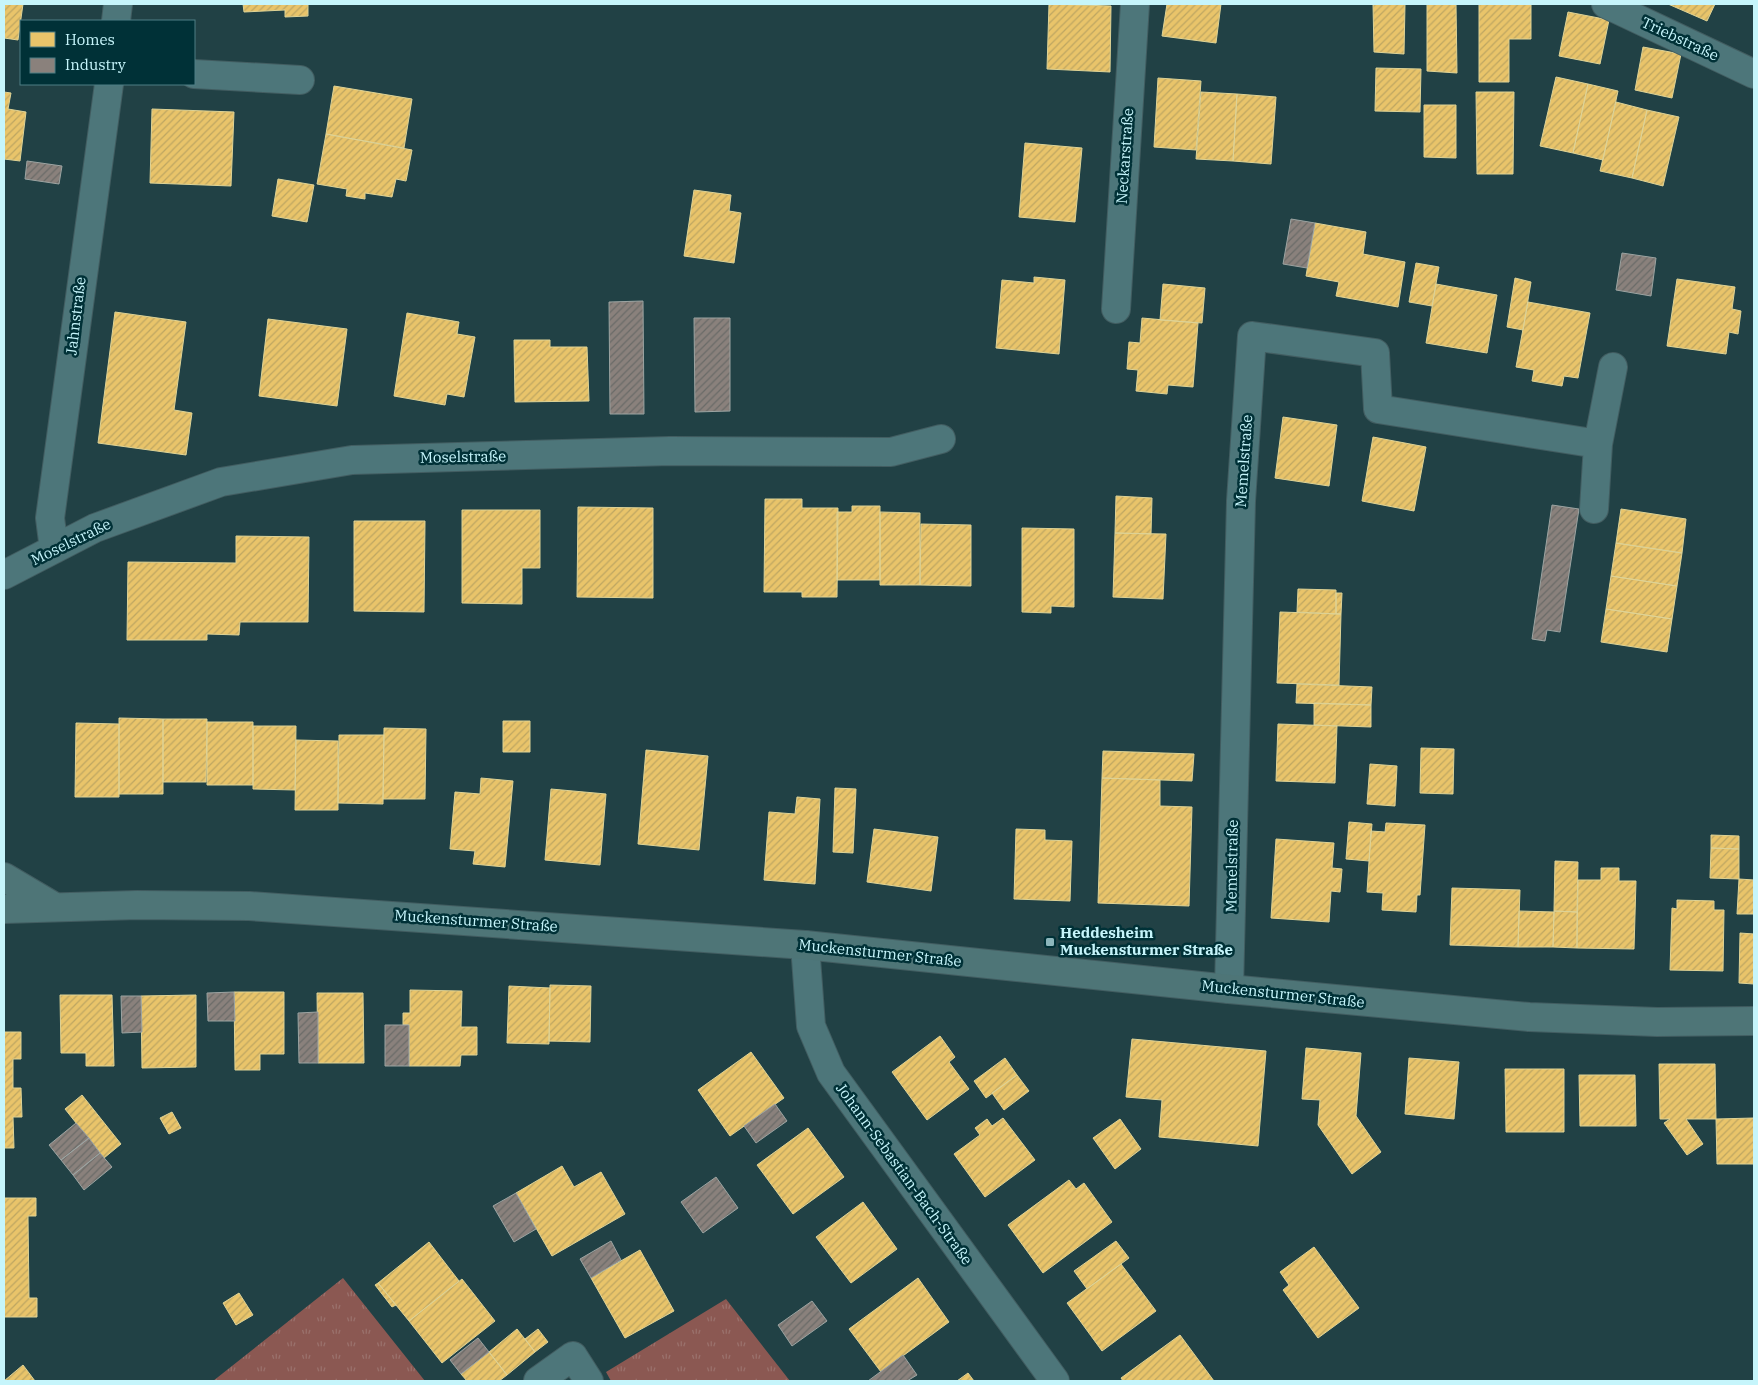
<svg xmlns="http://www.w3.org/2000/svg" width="1758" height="1385" viewBox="0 0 1758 1385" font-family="'IBM Plex Serif',serif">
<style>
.grass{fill:url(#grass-tufts)}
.homes{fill:url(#homes-hatch);stroke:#ded396}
.industry{fill:url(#industry-hatch);stroke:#9ca4a2}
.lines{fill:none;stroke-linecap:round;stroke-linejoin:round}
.street-casing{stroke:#425d61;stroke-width:30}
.secondary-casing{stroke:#425d61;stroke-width:30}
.street{stroke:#4d767a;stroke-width:28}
.secondary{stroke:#4e7577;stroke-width:28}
.poi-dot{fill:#8cb6bb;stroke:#003137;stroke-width:2}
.labels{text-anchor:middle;stroke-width:5;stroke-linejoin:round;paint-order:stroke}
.street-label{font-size:15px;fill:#c6f5fb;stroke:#003137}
.poi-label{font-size:15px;font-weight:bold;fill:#c6f5fb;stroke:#003137;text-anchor:start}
</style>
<defs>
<pattern id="grass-tufts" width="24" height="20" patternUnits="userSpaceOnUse" patternTransform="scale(1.25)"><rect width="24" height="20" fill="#8b5852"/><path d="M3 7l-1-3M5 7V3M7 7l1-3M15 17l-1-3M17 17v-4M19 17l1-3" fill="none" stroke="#9a716c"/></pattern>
<pattern id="homes-hatch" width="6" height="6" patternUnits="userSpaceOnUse" patternTransform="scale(1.25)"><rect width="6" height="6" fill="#e9c46a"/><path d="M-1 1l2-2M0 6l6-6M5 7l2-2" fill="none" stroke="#bea662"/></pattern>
<pattern id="industry-hatch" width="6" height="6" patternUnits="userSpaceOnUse" patternTransform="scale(1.25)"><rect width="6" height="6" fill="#8a817c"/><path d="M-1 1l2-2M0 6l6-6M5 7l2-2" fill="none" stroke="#6a6b68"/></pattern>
</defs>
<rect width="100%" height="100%" fill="#214145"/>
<!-- grass -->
<path class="grass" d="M343,1278L425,1381H213Z
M726,1299L790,1381H611L606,1372Z"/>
<!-- homes -->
<path class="homes" d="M4,4H23L18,40L4,38Z
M243,4H308V16L285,17V10L244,12Z
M1049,4L1111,6L1110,72L1047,69Z
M1167,4H1221L1216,43L1162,36Z
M1373,4H1405L1404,54L1374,52Z
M1427,4H1456L1457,73L1427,71Z
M1479,4H1531V39H1509V82H1479Z
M1668,4H1715L1707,21Z
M1568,12L1609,20L1600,64L1559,56Z
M1643,47L1681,54L1672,98L1635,90Z
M1376,68L1421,69L1420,112L1375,111Z
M1556,77L1588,84L1573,153L1540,146Z
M1158,78L1201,81L1196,150L1154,147Z
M1588,84L1618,91L1603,160L1573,153Z
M334,86L412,99L404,148L326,134Z
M4,92L11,93L8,109L26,112L20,161L4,159Z
M1201,92L1237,94L1233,161L1196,159Z
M1476,92H1514L1513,174H1477Z
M1237,94L1276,97L1271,164L1233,161Z
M1616,102L1647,110L1632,178L1600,171Z
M1424,105H1456V158L1424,157Z
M152,109L234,112L231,186L150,183Z
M1647,110L1679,117L1663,186L1632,178Z
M326,134L412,150L406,181L396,179L392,197L365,193V199L346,196L347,189L317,184Z
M1025,143L1082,148L1075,222L1019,217Z
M278,179L314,185L307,222L272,216Z
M694,190L731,195L729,211L741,213L734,263L684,256Z
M1315,223L1366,232L1363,254L1405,262L1398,307L1336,296L1339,282L1306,276Z
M1416,263L1439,267L1432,306L1409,302Z
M1034,277L1065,280L1059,354L996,348L1002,280L1034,283Z
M1515,278L1531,282L1523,330L1507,327Z
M1677,279L1735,287L1732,309L1741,311L1738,334L1729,332L1726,354L1667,346Z
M1163,284L1205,288L1202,323L1160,320Z
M1436,284L1497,295L1487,353L1426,343Z
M1528,302L1590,313L1578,378L1564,376L1562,386L1532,381L1534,370L1516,367Z
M115,312L186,322L174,410L192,413L186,455L98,443Z
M407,313L459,322L457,334L475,337L464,397L447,394L445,405L394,396Z
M1142,318L1198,323L1193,387L1168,385L1167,394L1136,391L1138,370L1127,369L1129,342L1140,343Z
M268,319L347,329L337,406L259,396Z
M514,340H550V347H587L589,401L515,402Z
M1283,417L1337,425L1329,486L1275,478Z
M1373,437L1426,447L1414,511L1362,501Z
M1116,496L1152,498L1151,534L1115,533Z
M765,499H802V508H838L837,597H802V592H764Z
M852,506H880V580H837V512H852Z
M578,507L653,508V598L577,597Z
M1621,509L1686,519L1682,553L1616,543Z
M462,510H540V568H522V604L462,603Z
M880,512L920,513V585H880Z
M354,521H425L424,612L354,611Z
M921,524L971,525V586L920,585Z
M1022,528L1074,529V607L1051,606V613L1022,612Z
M1115,533L1166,534L1163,599L1113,597Z
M236,536L309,537L308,622H240L239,635L207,634V640H127L128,562L236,563Z
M1616,543L1682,553L1677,586L1611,576Z
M1611,576L1677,586L1672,619L1606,609Z
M1298,589L1336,590V614L1297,612Z
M1336,593H1342L1341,614H1336Z
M1606,609L1672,619L1667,652L1601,642Z
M1280,612L1341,614L1339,685L1277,683Z
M1297,684L1372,687L1371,705L1296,703Z
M1314,703L1371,705V727L1314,725Z
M119,718L163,719V794H119Z
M163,719H207L206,782H163Z
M503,721H530V752H503Z
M207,722H253V785H207Z
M76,723L119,724V797H75Z
M1278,724L1337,726L1335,783L1276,781Z
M253,726H296L295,790L253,789Z
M384,728L426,729L425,799H383Z
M339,735H384L383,804L338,803Z
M296,740L338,741V810H295Z
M1421,748L1454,749L1453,794L1420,793Z
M646,750L708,756L699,850L638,844Z
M1103,751L1194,754L1192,781L1102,778Z
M1370,764L1397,766L1395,806L1367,804Z
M481,778L513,781L505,867L473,864L475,851L450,849L455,792L480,794Z
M1102,778L1160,780V806L1192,807L1189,906L1098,903Z
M835,788L856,789L853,853L833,852Z
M551,789L606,794L600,865L545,860Z
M797,797L820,799L815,884L764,880L769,812L795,814Z
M1349,822L1372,824L1369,861L1346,859Z
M1386,823L1425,825L1420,895H1417L1416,912L1382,910L1383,893L1367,892L1371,831L1385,832Z
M874,829L938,837L931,891L867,882Z
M1016,829L1045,830V840L1072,841L1070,901L1014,899Z
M1711,835L1739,836V849L1711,848Z
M1276,839L1334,843L1332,868L1342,869L1340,892L1331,891L1329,922L1271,918Z
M1711,848L1739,849V879L1710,878Z
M1555,861L1578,862L1577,912L1554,911Z
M1601,868H1619V881H1636L1634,949L1577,948L1578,880H1601Z
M1739,879L1754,880V914H1737Z
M1452,888L1520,890L1518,947L1450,945Z
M1677,900L1714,901V910H1724L1723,971L1670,970L1672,908L1677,909Z
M1519,911L1554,912L1553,947H1518Z
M1554,911L1577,912V948L1553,947Z
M1740,933L1754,934V984L1739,983Z
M550,985L591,986L590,1042L549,1041Z
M509,986L550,988L549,1044L507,1043Z
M410,990L462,991L461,1027H477V1055H461L460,1066H409V1025H403V1013H410Z
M234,992H284V1054H260V1070H235Z
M317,993H363L364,1063H318Z
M60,995H112L114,1066H86V1053H61Z
M196,995V1067L142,1068L141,996Z
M4,1032H21V1059H13V1088H21L22,1117H13L14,1148H4Z
M940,1036L955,1057L949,1062L969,1089L927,1120L892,1072Z
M1132,1039L1266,1051L1258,1146L1159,1137L1162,1100L1126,1097Z
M1306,1048L1361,1053L1356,1116L1381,1152L1352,1174L1318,1125L1320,1100L1302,1099Z
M751,1052L784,1098L730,1136L698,1090Z
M1005,1058L1017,1075L986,1098L974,1081Z
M1409,1058L1459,1062L1454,1119L1405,1114Z
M1659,1064H1715L1716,1119H1686L1703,1144L1687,1155L1664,1123L1670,1119H1660Z
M1505,1069H1564V1132H1506Z
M1017,1075L1029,1091L1004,1110L992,1093Z
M1579,1075H1635L1636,1126H1580Z
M82,1095L121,1144L104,1158L65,1109Z
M172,1112L181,1128L169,1134L160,1118Z
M1003,1118L1035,1160L985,1197L954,1154L980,1135L975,1128L987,1119L992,1126Z
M1754,1118V1164H1717L1716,1119Z
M1120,1119L1141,1149L1115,1169L1093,1138Z
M808,1128L844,1177L793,1214L757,1165Z
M562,1166L574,1187L601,1172L625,1214L552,1256L516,1193Z
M1069,1180L1076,1189L1084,1183L1112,1222L1043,1273L1008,1225Z
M4,1198H36V1216H28L29,1298H37V1317H4Z
M863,1202L897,1249L851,1283L816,1237Z
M1116,1241L1129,1258L1087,1289L1074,1271Z
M429,1242L459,1281L409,1321L378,1283Z
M1314,1247L1359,1308L1318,1338L1283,1290L1289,1285L1280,1272Z
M640,1250L674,1311L625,1338L591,1278Z
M1121,1264L1156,1311L1102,1351L1067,1303Z
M918,1278L949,1322L881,1372L849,1329Z
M462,1279L495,1321L442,1363L409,1321Z
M378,1283L396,1305L392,1307L375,1285Z
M239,1293L253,1315L236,1325L223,1303Z
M517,1329L535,1352L507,1375L489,1352Z
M538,1329L548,1342L535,1352L525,1339Z
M1180,1335L1214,1381H1123L1121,1378Z
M489,1352L507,1375L499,1381H467L461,1374Z
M23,1365L35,1381H4Z
M968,1373L974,1381H957Z"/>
<!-- industry -->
<path class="industry" d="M27,161L62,166L59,184L25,179Z
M1291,219L1315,223L1307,268L1283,264Z
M1622,253L1656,258L1651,296L1616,290Z
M643,301L644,414H610L609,302Z
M694,318H730V411L695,412Z
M1552,505L1579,509L1560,632L1547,630L1545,641L1532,639Z
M234,992L235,1021H208L207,993Z
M121,996H141L142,1032L122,1033Z
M318,1012V1063H299L298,1013Z
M385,1025H409V1066H385Z
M775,1104L787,1121L756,1143L744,1126Z
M76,1123L89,1138L61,1160L49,1145Z
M89,1138L100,1153L73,1175L61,1160Z
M100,1153L112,1167L84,1190L73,1175Z
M716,1177L738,1208L703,1233L681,1202Z
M516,1193L536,1229L514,1242L493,1206Z
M611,1241L621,1260L591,1278L580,1259Z
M812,1301L827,1321L792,1346L778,1325Z
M478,1338L489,1352L461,1374L450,1360Z
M903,1355L917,1375L907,1381H868Z"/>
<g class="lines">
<!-- street casing -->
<g class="street-casing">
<path id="street" d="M1606,4L1754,74
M116,21L118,4
M194,74L300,80
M1116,309L1135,4
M1594,509L1598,444L1613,367
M54,549L50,518L109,84
M4,575L95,528L221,482L352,460L670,451L891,452L941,439
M805,945L811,1026L831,1073L1055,1381
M1229,989L1241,501L1252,336L1375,353L1378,409L1598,444
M538,1381L573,1356L589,1381"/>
</g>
<!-- secondary casing -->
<g class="secondary-casing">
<path id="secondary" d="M4,877L53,906
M4,909L137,905L249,906L805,945L1229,989L1529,1017L1657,1022L1754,1021"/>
</g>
<!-- street -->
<use href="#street" class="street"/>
<!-- secondary -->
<use href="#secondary" class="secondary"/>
</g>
<!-- markers -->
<rect class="poi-dot" x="1045" y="937" width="10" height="10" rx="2.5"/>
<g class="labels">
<!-- street labels -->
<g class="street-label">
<text transform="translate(1680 39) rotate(25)" y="5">Triebstraße</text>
<text transform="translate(1125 156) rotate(-86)" y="5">Neckarstraße</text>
<text transform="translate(76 316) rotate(-83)" y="5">Jahnstraße</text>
<text transform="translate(463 457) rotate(-1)" y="5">Moselstraße</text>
<text transform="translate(1244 461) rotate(-86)" y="5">Memelstraße</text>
<text transform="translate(71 542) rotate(-26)" y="5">Moselstraße</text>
<text transform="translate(1232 866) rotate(-89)" y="5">Memelstraße</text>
<text transform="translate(476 921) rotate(4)" y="5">Muckensturmer Straße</text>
<text transform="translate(880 953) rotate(6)" y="5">Muckensturmer Straße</text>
<text transform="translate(1283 994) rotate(6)" y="5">Muckensturmer Straße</text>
<text transform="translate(904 1174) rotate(54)" y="5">Johann-Sebastian-Bach-Straße</text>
</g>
<!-- poi labels -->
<g class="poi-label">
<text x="1060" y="938">Heddesheim<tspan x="1060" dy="17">Muckensturmer Straße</tspan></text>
</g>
</g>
<!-- border -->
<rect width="1758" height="1385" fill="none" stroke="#c6f5fb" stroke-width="10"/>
<!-- legend -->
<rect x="20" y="20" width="175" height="65" fill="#003137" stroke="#4f7f85"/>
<rect x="30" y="32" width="25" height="15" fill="#e9c46a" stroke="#4f7f85"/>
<text x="65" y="45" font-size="15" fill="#c6f5fb">Homes</text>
<rect x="30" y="58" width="25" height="15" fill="#8a817c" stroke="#4f7f85"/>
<text x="65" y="70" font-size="15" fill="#c6f5fb">Industry</text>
</svg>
